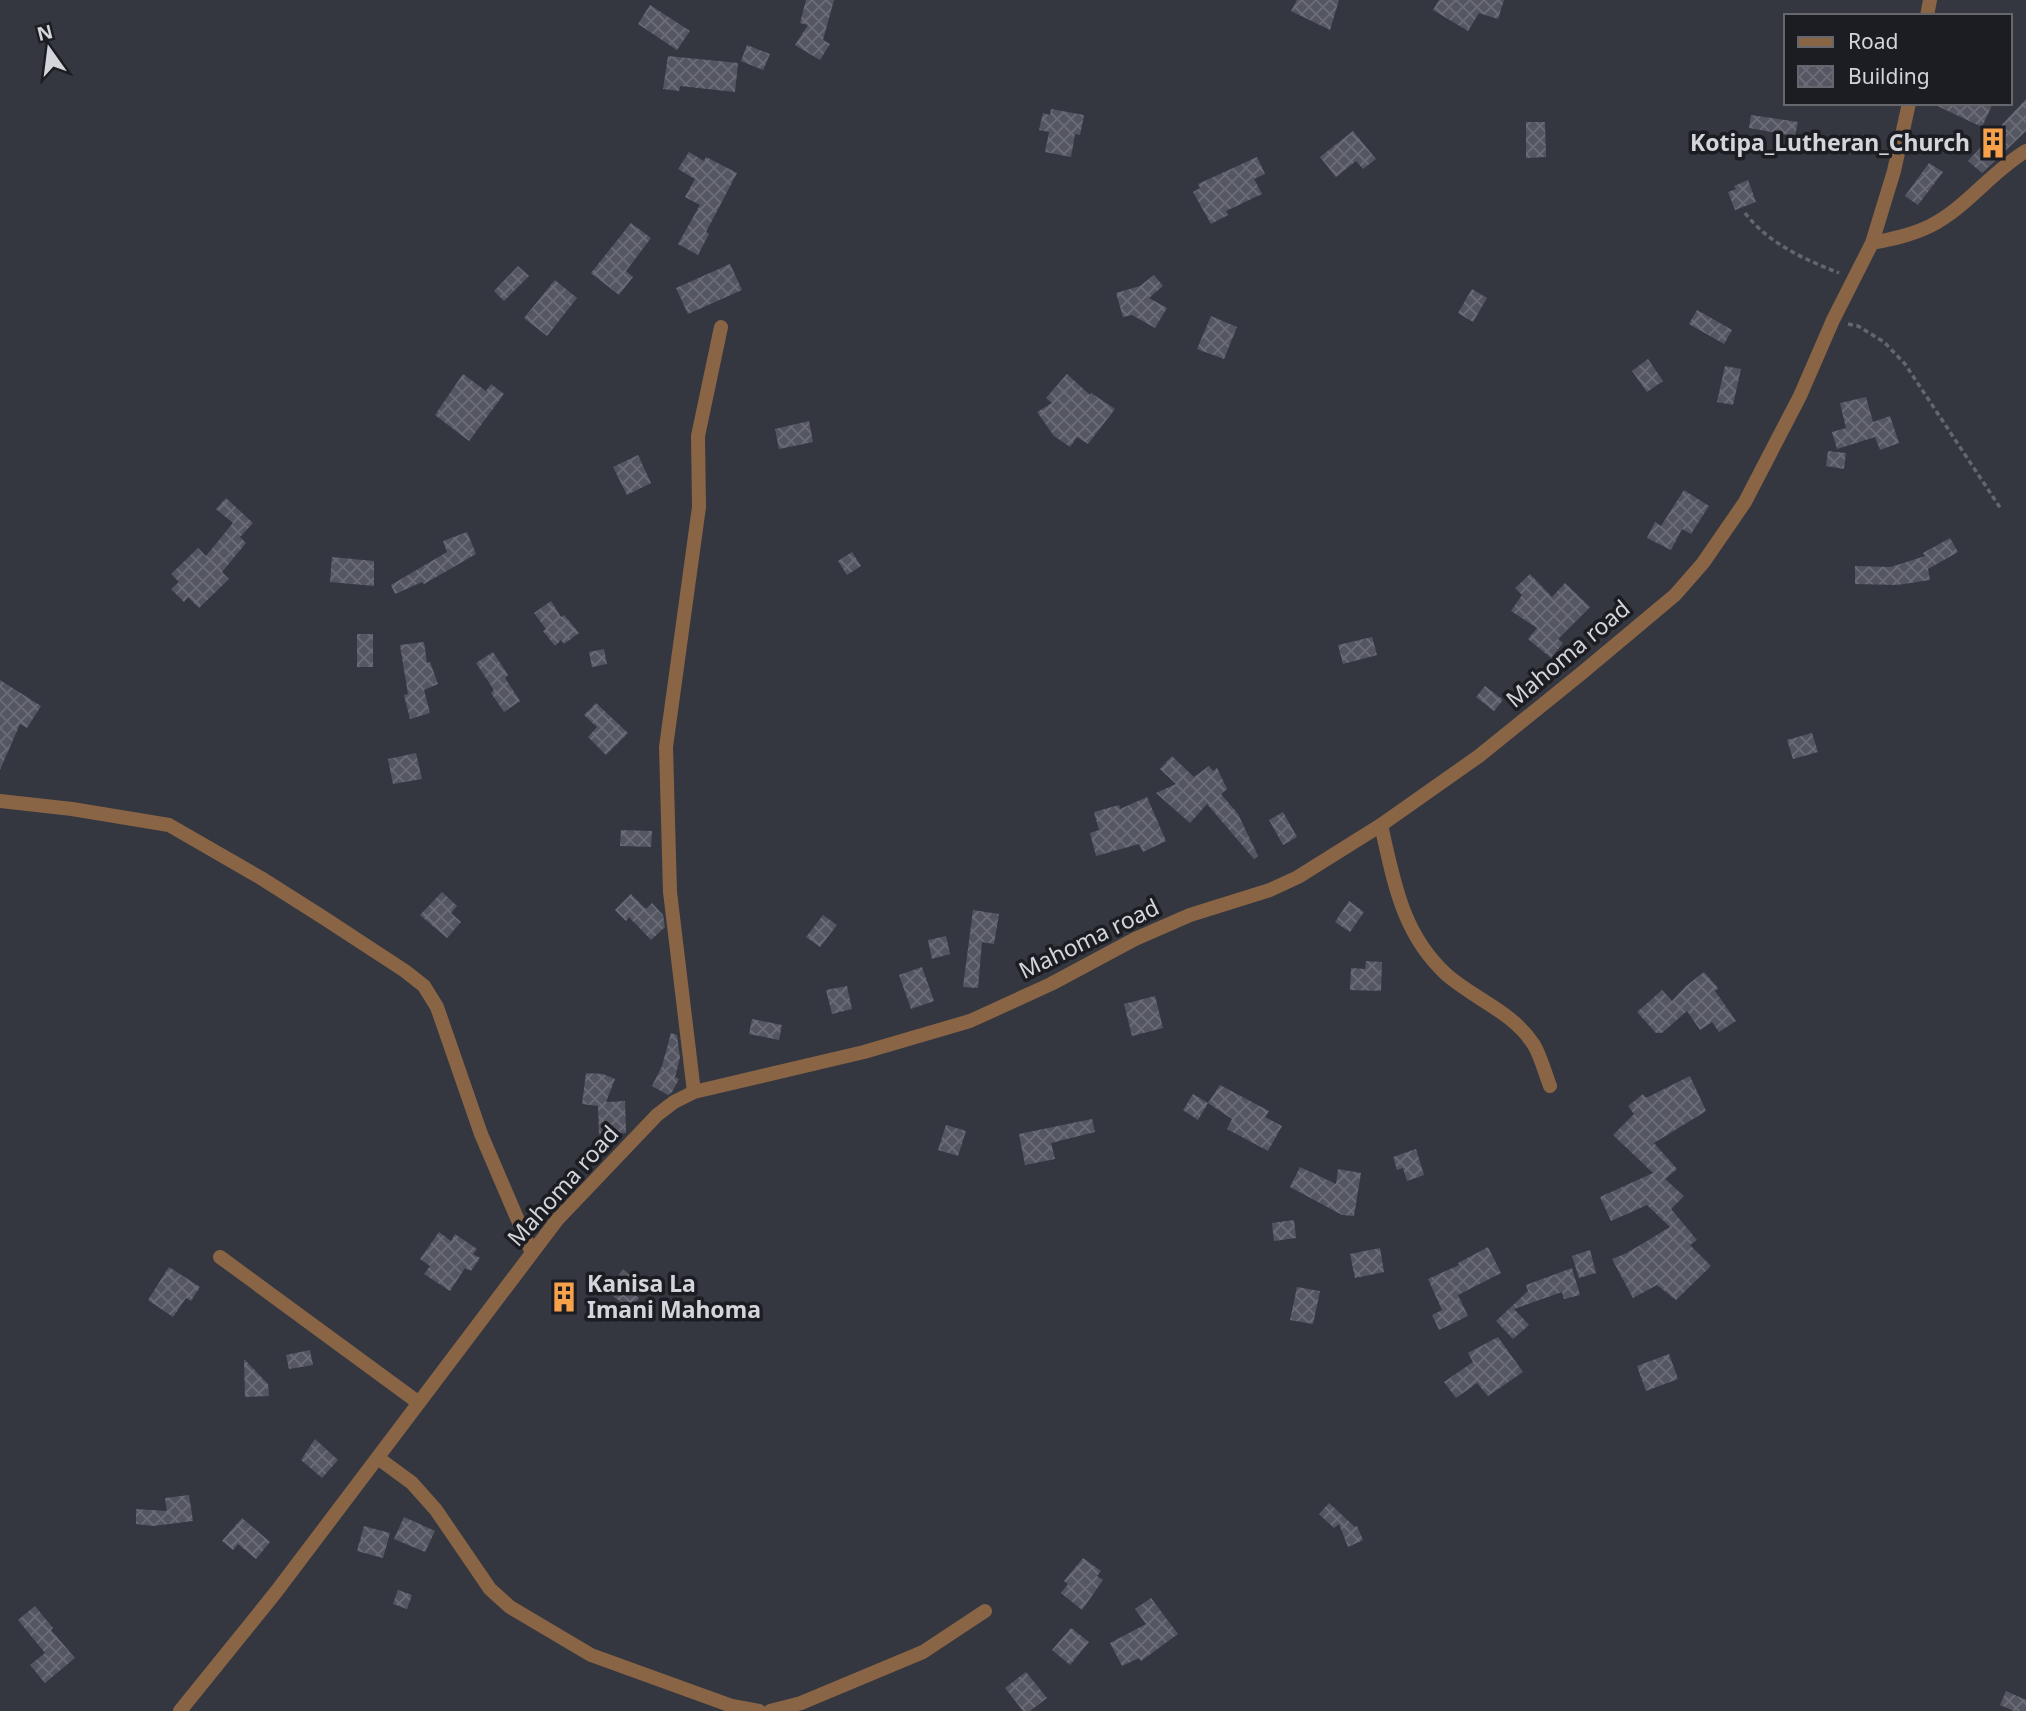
<svg xmlns="http://www.w3.org/2000/svg" width="2026" height="1711" viewBox="0 0 2026 1711" font-family="'Noto Sans',sans-serif">
<style>
.building{fill:url(#building-cross-hatch)}
.lines{fill:none;stroke-linecap:round;stroke-linejoin:round}
.path{stroke:#64666f;stroke-width:3.5;stroke-dasharray:5 3.5;stroke-linecap:butt}
.minor{stroke:#896545;stroke-width:14}
.labels{text-anchor:middle;stroke-width:7;stroke-linejoin:round;paint-order:stroke}
.poi-label{font-size:23px;font-weight:bold;fill:#d4d5dc;stroke:#1c1d22;text-anchor:end}
.street-label{font-size:23px;fill:#d4d5dc;stroke:#1c1d22}
</style>
<defs>
<pattern id="building-cross-hatch" width="8" height="8" patternUnits="userSpaceOnUse" patternTransform="scale(1.75)"><rect width="8" height="8" fill="#545662"/><path d="M0 0l8 8M0 8l8-8" fill="none" stroke="#6c6d78"/></pattern>
</defs>
<rect width="100%" height="100%" fill="#343640"/>
<!-- building -->
<path class="building" d="M806,0H834L823,40L830,44L820,60L795,45L808,25L800,23Z
M1297,0H1339L1330,30L1291,11Z
M1439,0H1504L1498,19L1479,13L1468,31L1433,10Z
M650,5L690,31L677,50L638,24Z
M747,45L770,54L763,70L741,61Z
M668,56L738,63L735,92L680,86L679,91L663,89Z
M2026,99V131L1982,173L1968,161Z
M1931,103H1993L1982,127Z
M1051,109L1084,115L1080,135L1075,134L1071,157L1045,152L1049,132L1039,130L1043,113L1050,115Z
M1751,115L1798,122L1795,136L1749,128Z
M1526,122H1545L1546,157L1526,158Z
M1353,131L1376,159L1363,169L1356,161L1336,177L1320,157Z
M689,152L704,161L706,157L737,173L706,232L709,234L698,255L678,244L700,205L685,197L695,179L678,169Z
M1257,157L1265,174L1254,179L1262,194L1226,211L1228,215L1211,224L1193,192L1200,188L1198,184Z
M1929,163L1943,172L1918,205L1905,196Z
M1748,180L1756,202L1735,210L1728,192L1736,189L1734,186Z
M631,223L651,238L626,271L633,277L619,295L591,273Z
M730,264L742,290L688,314L676,288Z
M518,266L529,276L504,301L494,291Z
M1154,275L1163,286L1149,298L1167,308L1155,328L1132,315L1123,317L1116,293L1140,286Z
M555,280L577,298L547,336L524,318Z
M1472,289L1487,298L1473,322L1458,313Z
M1697,310L1732,330L1724,344L1689,324Z
M1211,316L1237,327L1224,359L1197,349Z
M1648,359L1663,381L1647,392L1632,371Z
M1725,366L1741,369L1733,405L1717,402Z
M463,374L486,391L491,384L504,394L469,441L435,415Z
M1067,374L1090,395L1091,393L1115,409L1088,444L1077,437L1070,447L1054,436L1037,412L1052,403L1046,398Z
M1866,397L1873,422L1890,416L1899,443L1880,450L1875,437L1837,449L1832,432L1846,428L1840,403Z
M809,421L813,442L779,449L775,429Z
M1828,451L1846,453L1844,469L1826,466Z
M638,455L651,483L627,495L613,467Z
M1684,490L1709,506L1691,534L1682,529L1671,550L1647,538L1655,522L1661,526Z
M226,498L253,523L240,537L246,543L222,572L229,579L199,608L188,597L184,602L171,589L179,582L171,574L198,548L206,556L233,523L216,509Z
M467,532L476,554L424,584L422,582L395,594L391,585L447,552L443,541Z
M1950,538L1958,552L1928,569L1930,580L1897,585L1855,584V566L1891,567L1925,556L1923,553Z
M852,552L861,566L847,575L838,561Z
M332,557L374,561V586L330,582Z
M1530,574L1552,597L1565,583L1590,607L1558,639L1563,643L1551,658L1528,639L1537,628L1511,611L1522,595L1515,588Z
M551,601L561,617L564,615L579,633L564,644L561,640L555,646L543,631L546,629L534,613Z
M357,634H373V667H357Z
M1372,637L1377,655L1343,664L1338,645Z
M424,642L427,663L430,662L438,684L424,690L430,713L410,719L404,695L408,694L400,645Z
M604,649L607,664L592,667L589,652Z
M493,652L508,675L505,678L520,701L504,712L491,693L494,690L476,663Z
M0,680L41,706L27,728L20,724L0,770Z
M1485,686L1503,700L1494,711L1476,697Z
M596,703L628,733L606,755L588,737L597,727L584,715Z
M1812,733L1818,752L1793,759L1787,740Z
M416,753L422,779L393,784L388,759Z
M1172,756L1194,777L1209,766L1213,771L1217,768L1227,789L1221,794L1238,814L1258,856L1254,859L1207,804L1190,823L1156,793L1176,784L1160,769Z
M1147,797L1166,841L1143,852L1139,844L1096,856L1090,833L1099,830L1094,812L1119,805L1120,809Z
M1283,812L1297,837L1283,845L1269,820Z
M621,830L652,831L651,847L620,846Z
M442,892L457,906L451,913L461,922L447,938L420,915Z
M631,894L646,909L652,903L663,915L665,927L651,940L629,917L626,921L615,910Z
M1349,901L1364,912L1350,932L1335,922Z
M973,910L999,914L994,944L982,942L978,988L963,987Z
M823,915L837,925L820,947L806,937Z
M946,936L950,954L932,959L928,940Z
M1366,961L1382,962L1381,991L1350,990L1351,968L1365,969Z
M922,967L934,1001L911,1009L899,975Z
M1704,972L1718,988L1715,991L1736,1021L1719,1032L1712,1022L1700,1030L1687,1011L1662,1033H1656L1637,1012L1662,990L1672,1001L1686,986Z
M847,986L852,1009L832,1014L826,990Z
M1155,996L1163,1028L1132,1036L1124,1004Z
M752,1019L782,1025L779,1040L749,1034Z
M671,1033L677,1035L680,1058L675,1077L679,1079L672,1092L668,1095L652,1086L662,1066Z
M586,1073L603,1074L615,1079L606,1102L625,1101L626,1133L599,1134L598,1106L582,1104Z
M1690,1076L1706,1111L1654,1143L1677,1169L1665,1179L1684,1196L1671,1209L1697,1240L1690,1245L1711,1266L1676,1300L1657,1285L1633,1298L1612,1259L1627,1253L1670,1227L1647,1205L1611,1221L1600,1197L1653,1173L1613,1135L1634,1114L1628,1106L1643,1094L1646,1098Z
M1220,1085L1269,1111L1265,1117L1282,1126L1268,1151L1227,1129L1232,1119L1208,1103Z
M1193,1094L1208,1103L1198,1120L1183,1110Z
M1092,1119L1095,1132L1051,1143L1055,1159L1025,1165L1019,1134Z
M946,1125L966,1131L958,1156L938,1150Z
M1416,1149L1424,1175L1407,1181L1403,1168L1397,1170L1393,1157Z
M1300,1167L1336,1184L1338,1169L1361,1173L1354,1216L1342,1215L1290,1187Z
M1294,1220L1296,1238L1274,1241L1272,1223Z
M439,1232L451,1241L455,1234L477,1249L473,1254L480,1258L471,1271L465,1268L450,1291L424,1274L430,1266L420,1259Z
M1488,1247L1501,1273L1458,1295L1468,1316L1439,1330L1432,1315L1442,1310L1428,1279L1459,1265L1458,1263Z
M1380,1248L1384,1272L1355,1278L1350,1254Z
M1590,1250L1596,1273L1579,1278L1572,1256Z
M169,1267L200,1287L191,1301L186,1298L173,1317L148,1300Z
M1572,1268L1580,1295L1564,1299L1562,1292L1514,1309L1529,1325L1513,1339L1496,1321L1528,1291L1526,1285Z
M623,1269L639,1283L632,1292L639,1298L630,1309L610,1294L618,1285L614,1281Z
M562,1285L575,1292L566,1309L553,1302Z
M1297,1287L1320,1291L1313,1324L1290,1320Z
M1498,1337L1523,1372L1488,1396L1477,1383L1456,1398L1444,1382L1473,1362L1468,1353Z
M310,1350L313,1365L289,1369L286,1355Z
M1669,1354L1678,1379L1646,1391L1637,1366Z
M244,1359L268,1384L269,1396L245,1397Z
M315,1439L338,1460L322,1478L301,1460Z
M189,1495L193,1521L153,1526L136,1524V1509L167,1511L165,1498Z
M1329,1503L1355,1527L1357,1526L1363,1540L1348,1547L1339,1524L1334,1528L1319,1514Z
M404,1517L435,1531L425,1552L394,1539Z
M242,1518L270,1542L256,1559L238,1544L233,1550L222,1541Z
M364,1526L390,1533L383,1558L357,1551Z
M1083,1558L1101,1571L1097,1576L1103,1580L1082,1610L1061,1593L1068,1584L1064,1581Z
M398,1590L412,1595L407,1609L393,1604Z
M1151,1598L1178,1634L1141,1661L1139,1658L1122,1666L1110,1643L1146,1624L1135,1609Z
M35,1606L53,1628L51,1630L75,1658L45,1683L30,1665L45,1653L18,1620Z
M1071,1628L1089,1642L1070,1665L1052,1650Z
M1026,1672L1047,1698L1030,1711H1023L1005,1688Z
M2006,1691L2026,1700V1711H2014L2000,1705Z"/>
<g class="lines">
<!-- path -->
<path class="path" d="M1745,213C1769,244 1804,259 1839,273
M1848,324L1858,326L1884,342L1905,364L2001,509"/>
<!-- minor -->
<path class="minor" d="M1927,16L1930,0
M1872,243C1892,239 1912,235 1930,226C1966,208 1991,172 2026,151
M0,801L72,809L169,825L261,878L324,918L405,971L424,986L437,1007L481,1134L532,1253
M1381,825C1394,882 1402,934 1447,975C1476,1000 1513,1012 1534,1045C1541,1057 1545,1073 1550,1086
M694,1092L670,892L666,747L699,507L698,436L721,327
M220,1257L419,1403
M378,1458L412,1483L436,1510L490,1589L510,1607L591,1655L732,1706L759,1711
M180,1711L276,1592L557,1220L657,1115L674,1102L694,1092L864,1052L970,1021L1051,984L1135,939L1190,915L1270,890L1298,877L1381,825L1479,756L1583,672L1675,595L1703,563L1745,502L1800,396L1833,320L1872,243L1894,171L1909,103
M770,1711L801,1703L923,1652L985,1611"/>
</g>
<!-- icons -->
<defs>
<g id="building-bare" transform="scale(2.415)"><path d="M-4-6H4V6H1V3H-1V6H-4ZM-2.5-4.3h1.7v1.8h-1.7ZM.8-4.3h1.7v1.8H.8ZM-2.5-1h1.7V.8h-1.7ZM.8-1h1.7V.8H.8Z" fill="#f7a14a" stroke="#1c1d22" stroke-width="2.5" paint-order="stroke"/></g>
</defs>
<g fill-rule="evenodd">
<use href="#building-bare" x="1993" y="143"/>
<use href="#building-bare" x="564" y="1297"/>
</g>
<g class="labels">
<!-- poi labels -->
<g class="poi-label">
<text x="1970" y="151">Kotipa_Lutheran_Church</text>
<text x="587" y="1292" text-anchor="start">Kanisa La<tspan x="587" dy="26">Imani Mahoma</tspan></text>
</g>
<!-- street labels -->
<g class="street-label">
<text transform="translate(1568 654) rotate(-40)" y="8">Mahoma road</text>
<text transform="translate(1089 939) rotate(-26)" y="8">Mahoma road</text>
<text transform="translate(563 1186) rotate(-48)" y="8">Mahoma road</text>
</g>
</g>
<!-- legend -->
<rect x="1784" y="14" width="228" height="91" fill="#1c1d22" stroke="#66676c" stroke-width="2"/>
<rect x="1798" y="37" width="35" height="10" fill="#896545" stroke="#66676c" stroke-width="2"/>
<text x="1848" y="49" font-size="21" fill="#d4d5dc">Road</text>
<rect x="1798" y="66" width="35" height="21" fill="url(#building-cross-hatch)" stroke="#66676c" stroke-width="2"/>
<text x="1848" y="84" font-size="21" fill="#d4d5dc">Building</text>
<!-- north arrow -->
<g transform="translate(49 49) rotate(346)" stroke="#1c1d22" stroke-width="5" paint-order="stroke">
<path d="M0-5L12 26L0 18L-12 26Z" fill="#d4d5dc"/>
<text y="-10" font-size="19" font-weight="bold" text-anchor="middle" fill="#d4d5dc">N</text>
</g>
</svg>
